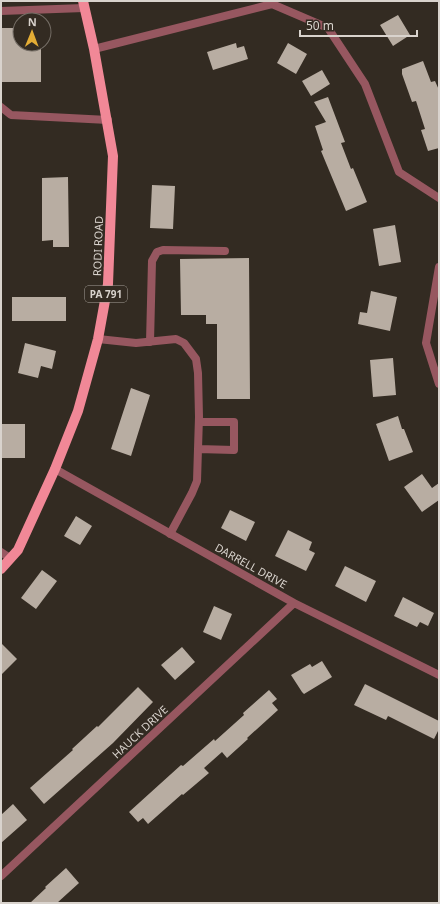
<svg xmlns="http://www.w3.org/2000/svg" width="440" height="904" viewBox="0 0 440 904" font-family="'Noto Sans',sans-serif">
<style>
.building{fill:#b8ada2}
.lines{fill:none;stroke-linecap:round;stroke-linejoin:round}
.service{stroke:#975760;stroke-width:8}
.minor{stroke:#975760;stroke-width:8}
.primary{stroke:#f18897;stroke-width:10}
.labels{text-anchor:middle;stroke-width:4;stroke-linejoin:round;paint-order:stroke}
.shield{fill:#332b22;stroke:#a7a19a;stroke-width:1}
.shield-label{font-size:10px;font-weight:bold;fill:#d9d3cd}
.street-label{font-size:11px;fill:#d9d3cd;stroke:#332b22}
</style>
<rect width="100%" height="100%" fill="#332b22"/>
<!-- building -->
<path class="building" d="M398,15L410,35L393,46L380,25Z
M1,28H20V44H41V82H1Z
M236,43L237,48L244,46L248,59L213,70L207,52Z
M288,43L307,54L296,74L277,63Z
M423,61L431,82L435,81L439,90V148L428,151L421,130L425,129L416,101L412,102L402,74V69Z
M322,70L330,84L311,96L302,81Z
M328,97L345,142L341,143L351,169L353,168L367,202L346,211L321,151L323,150L315,126L326,122L314,102Z
M68,177L69,247H53V240L42,241V178Z
M152,185L175,186L173,229L150,228Z
M395,225L401,262L379,266L373,229Z
M249,258L250,399H217V324H206V315H181L180,259Z
M371,291L397,297L390,331L358,324L360,312L367,313Z
M12,297H66V321H12Z
M25,343L56,351L52,369L41,366L38,378L18,373Z
M393,358L396,395L373,397L370,360Z
M131,388L150,395L131,456L111,449Z
M398,416L402,429H404L413,452L389,461L376,424Z
M1,424H25V458H1Z
M422,474L432,488L439,483V500L422,512L404,487Z
M230,510L255,522L246,541L221,528Z
M76,516L92,526L80,545L64,536Z
M288,530L312,542L309,550L315,553L306,571L275,556Z
M345,566L376,581L366,602L335,586Z
M42,570L57,581L36,609L21,598Z
M403,597L434,613L428,626L420,622L417,627L394,616Z
M214,606L232,614L221,640L203,632Z
M1,643L17,659L1,675Z
M182,647L195,662L175,680L161,665Z
M322,661L332,677L304,694L302,692L291,675L310,664L312,667Z
M365,684L439,721V729L434,739L388,716L386,720L354,705Z
M138,687L153,702L113,743L44,804L30,788L73,750L72,749L97,726L98,727Z
M269,690L277,699L272,703L278,710L247,738L248,739L227,758L222,752L204,768L209,773L183,795L182,794L148,824L143,818L138,822L129,812L181,765L183,766L214,739L215,741L244,715L243,713Z
M13,804L27,820L1,843V815Z
M66,868L79,883L57,903H30L46,888L45,887Z"/>
<g class="lines">
<!-- service -->
<path class="service" d="M1,11L84,8
M1,107L11,115L108,120
M98,339L136,343L176,339L184,343L196,359L198,373L199,417L197,481L192,493L170,534
M150,342L152,261L157,252L163,250L225,251
M198,449L234,450V422H199
M1,552L10,558"/>
<!-- minor -->
<path class="minor" d="M94,49L272,4L328,28L365,84L399,172L439,198
M439,267L426,343L439,384
M55,469L294,603L439,675
M1,876L294,603"/>
<!-- primary -->
<path class="primary" d="M1,569L18,550L55,469L78,411L98,339L108,284L113,156L94,49L83,1"/>
</g>
<g class="labels">
<!-- shield labels -->
<rect class="shield" x="85" y="286" width="42" height="16" rx="3"/>
<g class="shield-label">
<text x="106" y="298">PA 791</text>
</g>
<!-- street labels -->
<g class="street-label">
<text transform="translate(98 246) rotate(-88)" y="4">RODI ROAD</text>
<text transform="translate(251 566) rotate(29)" y="4">DARRELL DRIVE</text>
<text transform="translate(140 732) rotate(-43)" y="4">HAUCK DRIVE</text>
</g>
</g>
<!-- border -->
<rect width="440" height="904" fill="none" stroke="#d9d3cd" stroke-width="4"/>
<!-- north arrow -->
<g transform="translate(32 32) rotate(1)"><circle r="19" fill="#332b22" stroke="#756e66"/>
<path d="M0-3L7 15L0 10L-7 15Z" fill="#e4ad35"/>
<text y="-6" font-size="11" font-weight="bold" text-anchor="middle" fill="#d9d3cd">N</text>
</g>
<!-- scale -->
<path d="M300 30v6h117v-6" fill="none" stroke="#d9d3cd" stroke-width="2"/>
<text x="306" y="30" font-size="12" fill="#d9d3cd" stroke="#332b22" stroke-width="3" paint-order="stroke">50 m</text>
</svg>
